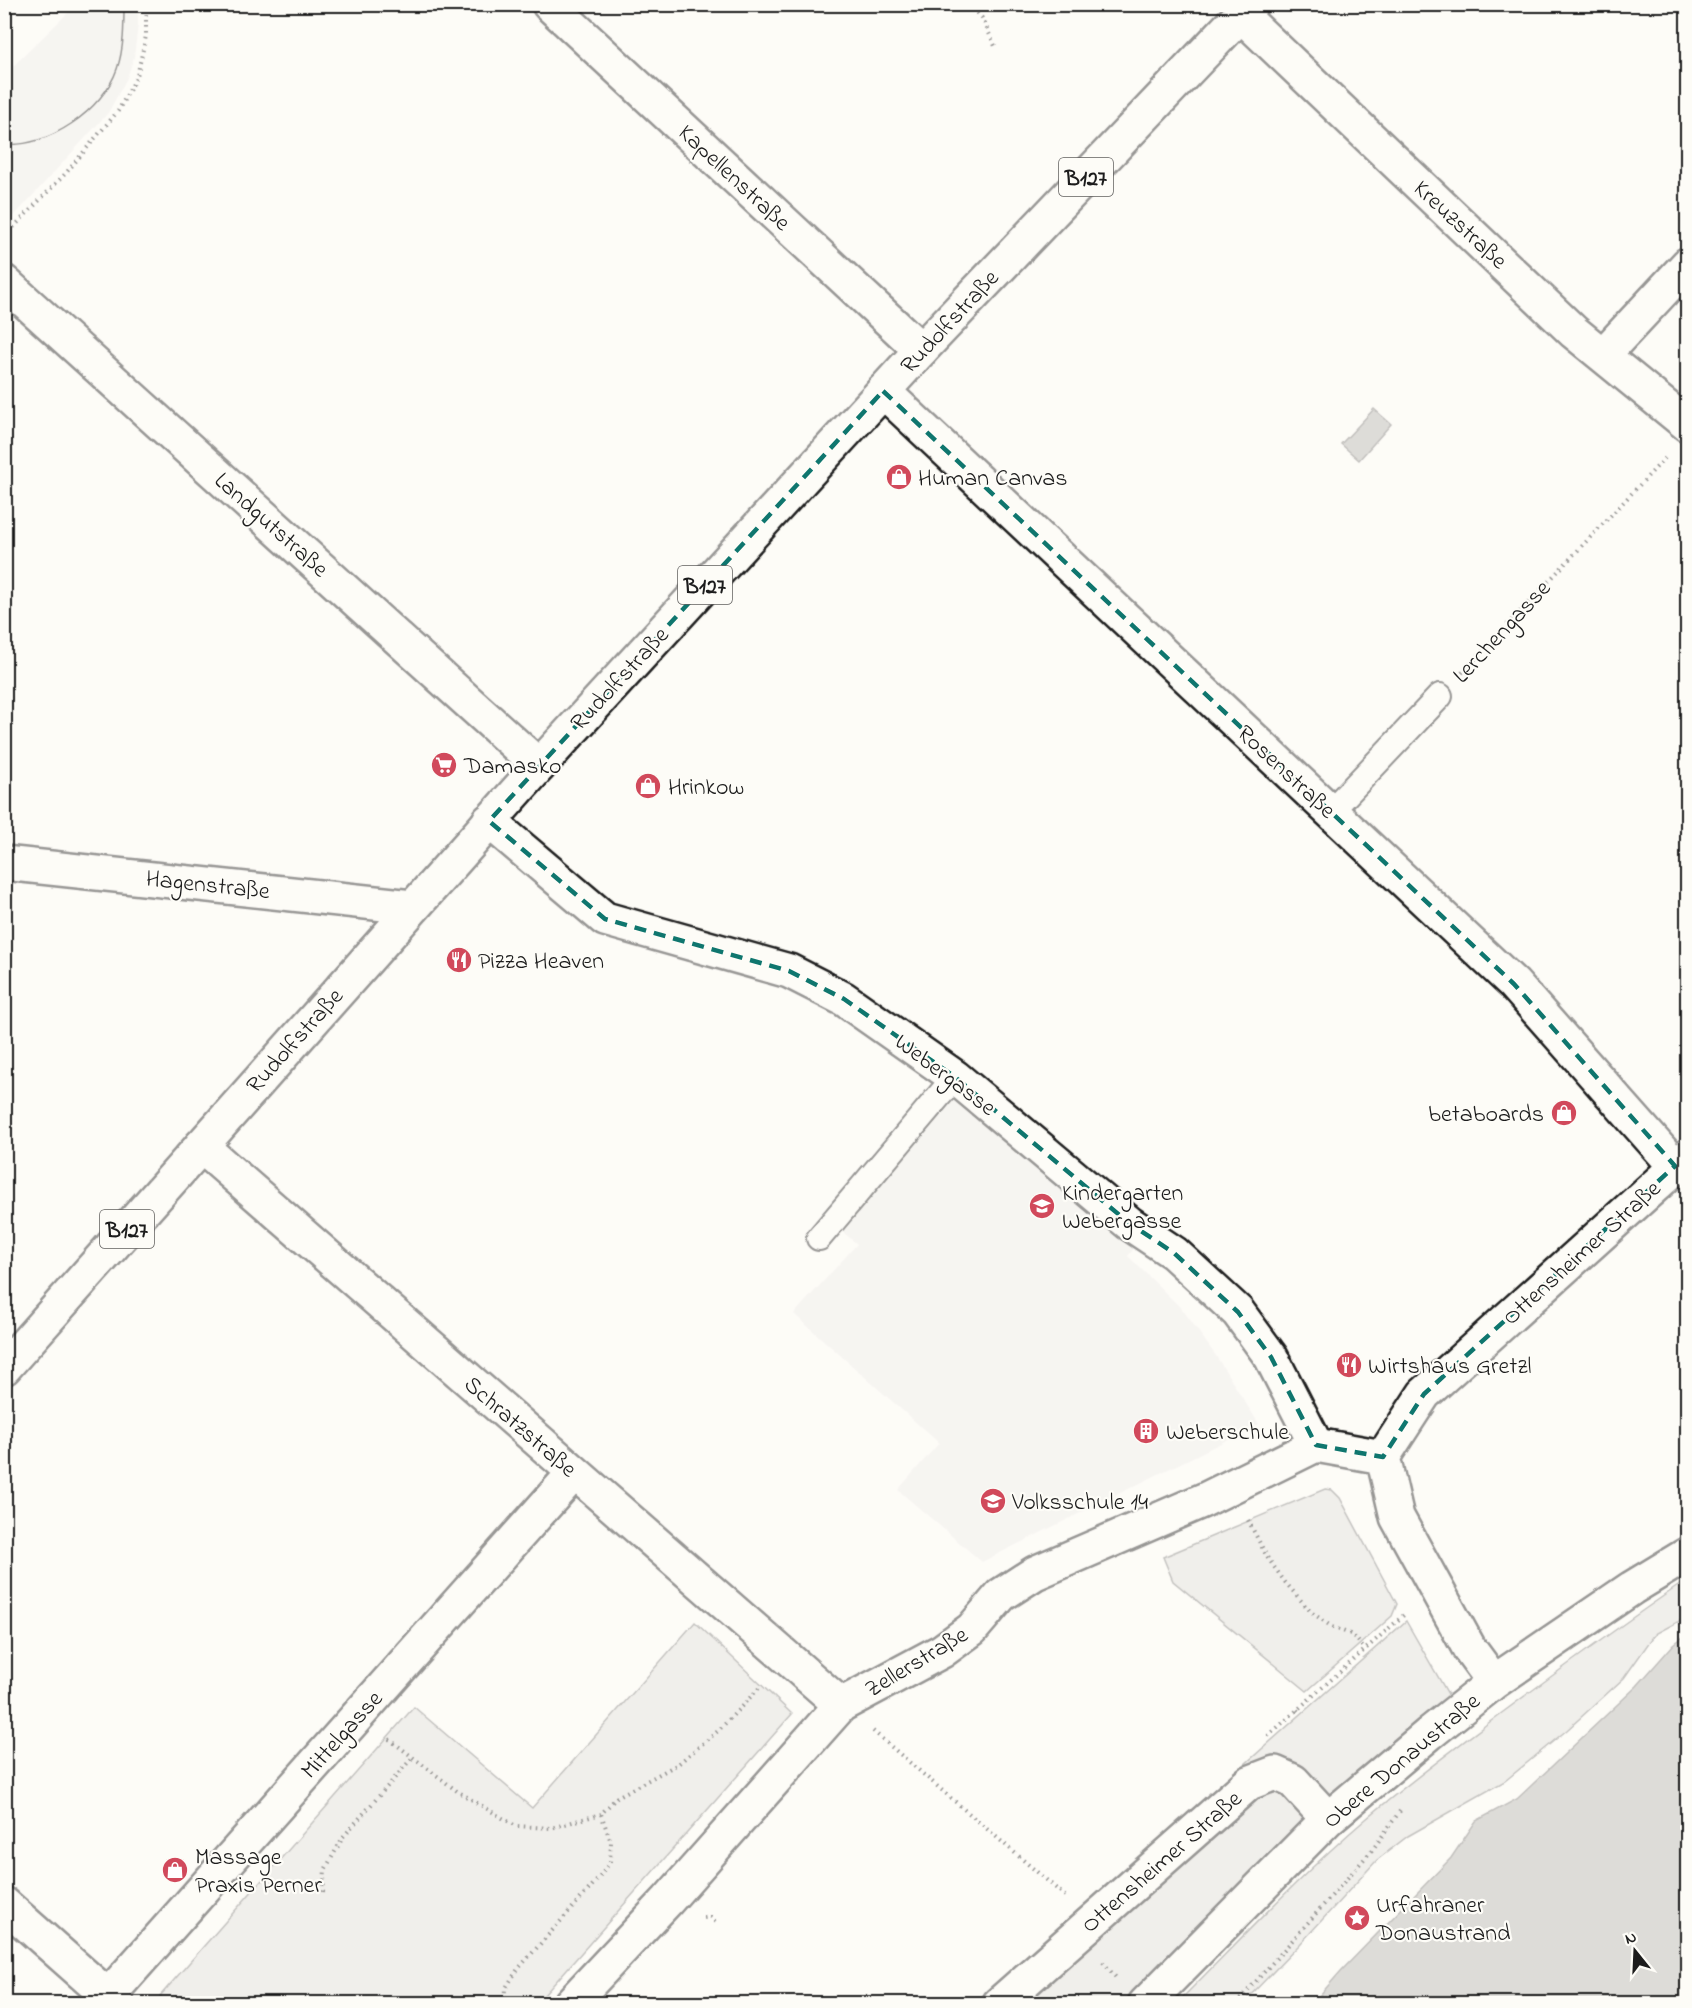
<svg xmlns="http://www.w3.org/2000/svg" width="1692" height="2008" viewBox="0 0 1692 2008" font-family="'Indie Flower',sans-serif">
<style>
.built{fill:#eeede9}
.green{fill:#e0dfdb;stroke:#7e7e7c;stroke-width:1.5}
.water{fill:#b7b6b2;stroke:#797876;stroke-width:1.5}
.lines{fill:none;stroke-linecap:round;stroke-linejoin:round}
.lane-casing{stroke:#1c1c1c;stroke-width:28}
.street-casing{stroke:#1c1c1c;stroke-width:38}
.secondary-casing{stroke:#1c1c1c;stroke-width:38}
.primary-casing{stroke:#1c1c1c;stroke-width:38}
.path{stroke:#1c1c1c;stroke-width:4;stroke-dasharray:1.5 4.5;stroke-linecap:butt}
.lane{stroke:#fdfcf7;stroke-width:24}
.street{stroke:#fdfcf7;stroke-width:33}
.secondary{stroke:#fdfcf7;stroke-width:33}
.primary{stroke:#fdfcf7;stroke-width:33}
.tram{stroke:#1c1c1c;stroke-width:1.5}
.marked{fill:none;stroke:#0f766e;stroke-width:4.5;stroke-dasharray:12 8;stroke-linejoin:round}
.labels{text-anchor:middle;stroke-width:4.5;stroke-linejoin:round;paint-order:stroke}
.shield{fill:#fdfcf7;stroke:#605f5e;stroke-width:1.5}
.shield-label{font-size:22px;font-weight:bold;fill:#1c1c1c}
.street-label{font-size:24px;fill:#1c1c1c;stroke:#fdfcf7}
.poi-label{font-size:24px;fill:#1c1c1c;stroke:#fdfcf7;text-anchor:start}
</style>
<rect width="100%" height="100%" fill="#fdfcf7"/>
<filter id="ink" filterUnits="userSpaceOnUse"><feTurbulence type="fractalNoise" baseFrequency=".0167" numOctaves="2"/><feDisplacementMap in="SourceGraphic" scale="12" xChannelSelector="R" yChannelSelector="G"/><feConvolveMatrix kernelMatrix="1 2 1 2 8 2 1 2 1" color-interpolation-filters="sRGB"/></filter>
<g filter="url(#ink)">
<!-- built -->
<path class="built" d="M76,5H138V25L134,57L127,78L108,113L5,226V74Z
M952,1098L1137,1245L1128,1256L1183,1310L1216,1356L1259,1424L982,1562L898,1490L939,1443L794,1314L857,1244L843,1232Z"/>
<!-- green -->
<path class="green" d="M1325,1489L1332,1490L1340,1498L1397,1604L1392,1616L1307,1691L1173,1581L1163,1557Z
M1687,1580V1617L1655,1634L1624,1678L1567,1730L1505,1781L1408,1836L1377,1860L1300,1944L1243,2003H1177C1239,1941 1299,1876 1366,1819C1409,1782 1454,1749 1499,1715C1561,1669 1623,1623 1687,1580Z
M1406,1621L1448,1694L1469,1720L1308,1854L1160,2003L975,2004Z
M695,1622L792,1714L537,2003L169,2004L160,1996L414,1707L532,1808Z"/>
<!-- water -->
<path class="water" d="M1374,409L1391,424L1359,460L1341,444Z
M1687,1634V2003H1313L1341,1971L1451,1858L1476,1821L1517,1799L1637,1686L1674,1644Z"/>
<g class="lines">
<!-- lane casing -->
<g class="lane-casing">
<path id="lane" d="M1330,812L1440,696
M819,1238L955,1077"/>
</g>
<!-- street casing -->
<g class="street-casing">
<path id="street" d="M549,4L921,350
M1241,15L1574,332L1688,425
M1603,355L1688,264
M883,391L1514,984L1675,1166
M489,821L605,919L789,971L844,999L955,1077L1129,1223L1174,1253L1238,1312L1271,1357L1316,1445
M201,1146L841,1705
M1494,1682L1469,1648L1397,1517L1383,1457L1424,1394L1688,1156
M4,1904L117,2004
M108,1996L574,1473
M570,2004L668,1900L841,1705L942,1651L972,1629L1001,1595L1035,1573L1204,1500L1316,1445L1383,1457
M999,2004L1249,1783L1275,1773L1293,1781L1328,1819
M1145,2004L1328,1819L1430,1733L1494,1682L1632,1588L1688,1554"/>
</g>
<!-- secondary casing -->
<g class="secondary-casing">
<path id="secondary" d="M4,282L539,766
M4,863L412,907"/>
</g>
<!-- primary casing -->
<g class="primary-casing">
<path id="primary" d="M4,1368L539,766L921,350L1251,4"/>
</g>
<!-- path -->
<path class="path" d="M969,4L982,18L995,46
M5,236L66,173L118,111L137,76L146,36V4
M1462,673L1667,456
M1248,1520L1267,1557L1285,1582L1311,1612L1332,1627L1353,1635L1365,1650
M1297,1710L1301,1714
M873,1731L1065,1896
M1268,1736L1406,1613
M389,1739L457,1791L516,1826L551,1828L601,1814
M323,1892L325,1870L343,1837L413,1757
M704,1918L710,1917L716,1923
M1103,1962L1117,1979
M504,2004L505,1989L518,1969L599,1878L610,1862L611,1842L601,1814L617,1797L678,1764L718,1731L762,1685
M1236,2004L1373,1849L1400,1811"/>
<!-- lane -->
<use href="#lane" class="lane"/>
<!-- street -->
<use href="#street" class="street"/>
<!-- secondary -->
<use href="#secondary" class="secondary"/>
<!-- primary -->
<use href="#primary" class="primary"/>
<!-- tram -->
<path class="tram" d="M4,144C47,149 103,110 117,69C124,49 124,26 124,4"/>
</g>
</g>
<!-- marked area -->
<path d="M0 0H1692V2008H0ZM883,391L1514,984L1675,1166L1424,1394L1383,1457L1316,1445L1271,1357L1238,1312L1174,1253L1129,1223L955,1077L844,999L789,971L605,919L489,821Z" fill="#fdfcf7" fill-opacity=".55" fill-rule="evenodd"/>
<path class="marked" d="M883,391L1514,984L1675,1166L1424,1394L1383,1457L1316,1445L1271,1357L1238,1312L1174,1253L1129,1223L955,1077L844,999L789,971L605,919L489,821Z"/>
<!-- icons -->
<defs>
<g id="shop-disc" transform="scale(1.35)"><circle r="9.5" fill="#d1495b" stroke="#fdfcf7"/><path d="M-5-2.5h2.3a2.7 3.5 0 0 1 5.4 0H5L5.5 6h-11ZM-1.5-2.5h3a1.5 2.3 0 0 0-3 0Z" fill="#fff"/></g>
<g id="supermarket-disc" transform="scale(1.35)"><circle r="9.5" fill="#d1495b" stroke="#fdfcf7"/><path d="M-6-5.5h2.5l.6 2H6L4.5 2H-2.5L-4.4-4H-6ZM-1.5 3.2a1.3 1.3 0 1 0 .1 0ZM3 3.2a1.3 1.3 0 1 0 .1 0Z" fill="#fff"/></g>
<g id="restaurant-disc" transform="scale(1.35)"><circle r="9.5" fill="#d1495b" stroke="#fdfcf7"/><path d="M-5-6h1v4h1v-4h1v4h1v-4h1v5L-1.5 .5V6h-2V.5L-5-1ZM5-6V6H3V1.5H1.5Q1.5-4 5-6Z" fill="#fff"/></g>
<g id="school-disc" transform="scale(1.35)"><circle r="9.5" fill="#d1495b" stroke="#fdfcf7"/><path d="M0-5L7-2L0 1L-7-2ZM-4 1L0 2.5L4 1V4Q0 6-4 4Z" fill="#fff"/></g>
<g id="building-disc" transform="scale(1.35)"><circle r="9.5" fill="#d1495b" stroke="#fdfcf7"/><path d="M-4-6H4V6H1V3H-1V6H-4ZM-2.5-4.3h1.7v1.8h-1.7ZM.8-4.3h1.7v1.8H.8ZM-2.5-1h1.7V.8h-1.7ZM.8-1h1.7V.8H.8Z" fill="#fff"/></g>
<g id="sight-disc" transform="scale(1.35)"><circle r="9.5" fill="#d1495b" stroke="#fdfcf7"/><path d="M0-6L1.8-2.2L6-1.7L2.9 1.2L3.7 5.4L0 3.3L-3.7 5.4L-2.9 1.2L-6-1.7L-1.8-2.2Z" fill="#fff"/></g>
</defs>
<g fill-rule="evenodd">
<use href="#shop-disc" x="899" y="477"/>
<use href="#supermarket-disc" x="444" y="765"/>
<use href="#shop-disc" x="648" y="786"/>
<use href="#restaurant-disc" x="459" y="960"/>
<use href="#shop-disc" x="1564" y="1113"/>
<use href="#school-disc" x="1042" y="1206"/>
<use href="#restaurant-disc" x="1349" y="1365"/>
<use href="#building-disc" x="1146" y="1431"/>
<use href="#school-disc" x="993" y="1501"/>
<use href="#shop-disc" x="175" y="1870"/>
<use href="#sight-disc" x="1357" y="1918"/>
</g>
<g class="labels">
<!-- shield labels -->
<g class="shield">
<rect x="1059" y="158" width="54" height="38" rx="4.5"/>
<rect x="678" y="566" width="54" height="38" rx="4.5"/>
<rect x="100" y="1210" width="54" height="38" rx="4.5"/>
</g>
<g class="shield-label">
<text x="1086" y="185">B127</text>
<text x="705" y="593">B127</text>
<text x="127" y="1237">B127</text>
</g>
<!-- street labels -->
<g class="street-label">
<text transform="translate(735 177) rotate(43)" y="8">Kapellenstraße</text>
<text transform="translate(1461 224) rotate(43)" y="8">Kreuzstraße</text>
<text transform="translate(949 321) rotate(-47)" y="8">Rudolfstraße</text>
<text transform="translate(272 524) rotate(42)" y="8">Landgutstraße</text>
<text transform="translate(1501 631) rotate(-47)" y="8">Lerchengasse</text>
<text transform="translate(619 678) rotate(-47)" y="8">Rudolfstraße</text>
<text transform="translate(1287 771) rotate(43)" y="8">Rosenstraße</text>
<text transform="translate(208 884) rotate(6)" y="8">Hagenstraße</text>
<text transform="translate(294 1040) rotate(-48)" y="8">Rudolfstraße</text>
<text transform="translate(946 1074) rotate(37)" y="8">Webergasse</text>
<text transform="translate(1581 1252) rotate(-42)" y="8">Ottensheimer Straße</text>
<text transform="translate(521 1426) rotate(41)" y="8">Schratzstraße</text>
<text transform="translate(916 1661) rotate(-31)" y="8">Zellerstraße</text>
<text transform="translate(341 1734) rotate(-48)" y="8">Mittelgasse</text>
<text transform="translate(1401 1760) rotate(-40)" y="8">Obere Donaustraße</text>
<text transform="translate(1161 1861) rotate(-41)" y="8">Ottensheimer Straße</text>
</g>
<!-- poi labels -->
<g class="poi-label">
<text x="918" y="485">Human Canvas</text>
<text x="464" y="773">Damasko</text>
<text x="668" y="794">Hrinkow</text>
<text x="478" y="968">Pizza Heaven</text>
<text x="1544" y="1121" text-anchor="end">betaboards</text>
<text x="1062" y="1200">Kindergarten<tspan x="1062" dy="28">Webergasse</tspan></text>
<text x="1368" y="1373">Wirtshaus Gretzl</text>
<text x="1166" y="1439">Weberschule</text>
<text x="1012" y="1509">Volksschule 14</text>
<text x="195" y="1864">Massage<tspan x="195" dy="28">Praxis Perner</tspan></text>
<text x="1376" y="1912">Urfahraner<tspan x="1376" dy="28">Donaustrand</tspan></text>
</g>
</g>
<!-- margin -->
<rect width="1692" height="2008" fill="none" stroke="#fdfcf7" stroke-width="24"/>
<rect x="12" y="12" width="1668" height="1984" fill="none" stroke="#1c1c1c" stroke-width="2" filter="url(#ink)"/>
<!-- north arrow -->
<g transform="translate(1635 1951) rotate(342)" stroke="#fdfcf7" stroke-width="4.5" paint-order="stroke">
<path d="M0-4.5L10 22L0 15L-10 22Z" fill="#1c1c1c"/>
<text y="-9" font-size="16" font-weight="bold" text-anchor="middle" fill="#1c1c1c">N</text>
</g>
</svg>
